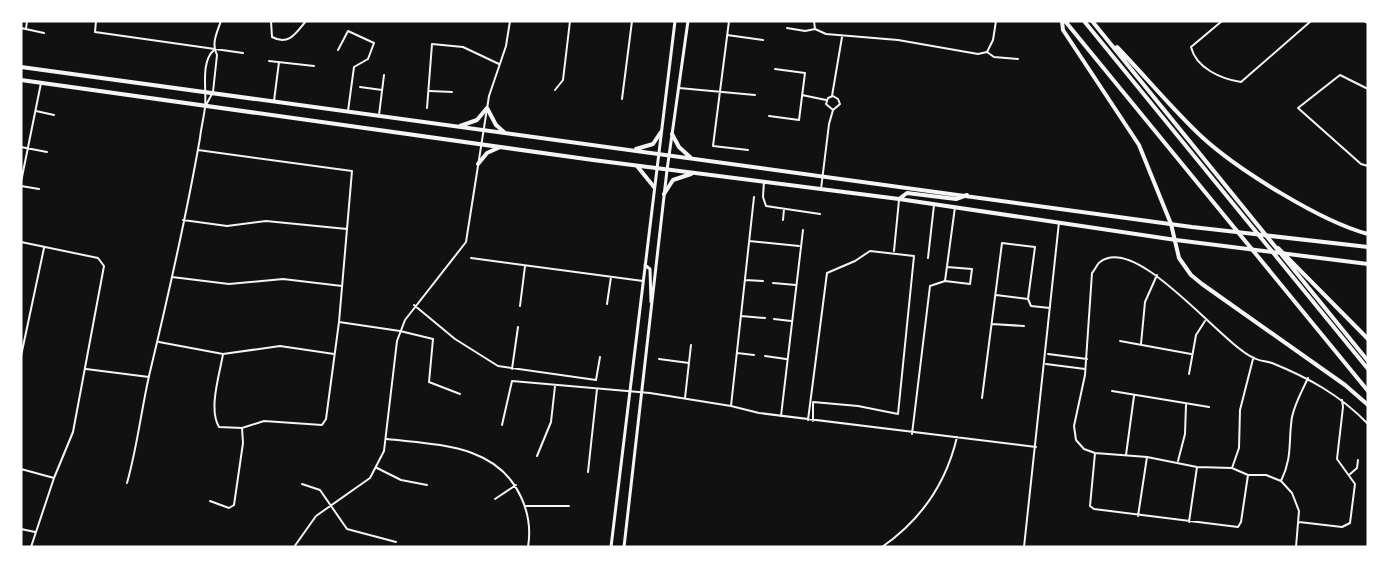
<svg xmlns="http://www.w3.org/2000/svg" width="1389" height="568" viewBox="0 0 1389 568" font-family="Barlow,sans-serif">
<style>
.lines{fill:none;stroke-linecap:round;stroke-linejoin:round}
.minor{stroke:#f5f5f5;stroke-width:2}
.secondary{stroke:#f5f5f5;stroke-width:3}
.primary{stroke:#f5f5f5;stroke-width:4}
.motorway{stroke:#f5f5f5;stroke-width:4}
</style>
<rect width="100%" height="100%" fill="#111"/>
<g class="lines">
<!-- minor -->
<path class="minor" d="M96,21L95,32L243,53
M271,21L272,37C289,46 296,33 306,21
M729,21L713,146L748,150
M814,21L815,29
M1222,21L1191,47C1196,68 1221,79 1241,82L1311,21
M1364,21L1368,23
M21,28L44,33
M787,28L805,31L815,29
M26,29L27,21
M815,29L826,34L898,40L978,54L987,52L993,40L996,21
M727,35L763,40
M338,50L348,31L374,43L368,59L354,67L348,111
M987,52L994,57L1018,59
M269,61L314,66
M360,87L382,90
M679,88L755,95
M1368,89L1340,75L1298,108L1361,164L1368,166
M555,90L563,80L570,21
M430,91L452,92
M802,95L826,100
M832,96L842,37
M622,99L632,21
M274,101L279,62
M206,105L213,92L217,55C211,44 217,32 221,21
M427,108L432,44L463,47L499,64
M36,111L54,115
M379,115L384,75
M769,116L799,120L805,73L775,69
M21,147L47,152
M198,150L352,171L339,322L326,419L322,425L264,421L242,428L219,427C208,409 220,373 223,354
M764,181L763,197L766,206L820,214
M21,182L41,83
M21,186L39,189
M821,189L829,124L833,110L840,104L838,99L833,96L828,98L826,104L833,110
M183,220L227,226L266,221L347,229
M783,220L784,209
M749,241L799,246
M21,242L98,258L104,266L73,432L54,478L31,547
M894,251L899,200
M471,258L643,281
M928,258L934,205
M172,277L229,284L283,279L342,286
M745,280L763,281
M945,281L955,207
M773,283L796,285
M996,295L1028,299L1031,306L1050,308
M607,304L611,277
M414,305L455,339L498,366L596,380L600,357
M520,306L525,266
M741,316L765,318
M774,319L791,321
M339,322L400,331L433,339L429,382L460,394
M992,324L1024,326
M1120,341L1191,354
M159,342L223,354L280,346L334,354
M1141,344L1145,302L1157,275
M737,353L754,355
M1048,354L1087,359
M21,356L44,248
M765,356L786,359
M659,359L689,363
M1046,364L1085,369
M86,369L149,377
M512,369L518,327
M1189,374L1196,335L1205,321
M1112,391L1209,407
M685,398L691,345
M982,398L1002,243L1035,247L1028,299
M731,406L754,197
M781,416L803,230
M808,420L827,273L855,261L870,251L914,256L898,414L858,406L813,402
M813,421V403
M502,425L512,381L650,393L731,406L759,413L1036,447
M912,434L930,286L945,281L970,284L972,269L947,267
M387,439C438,445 497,444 521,497C529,514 531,529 528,547
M1095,453L1090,506L1094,509L1238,527L1241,522L1248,475
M1126,455L1134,396
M537,456L551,422L555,386
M1178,461L1185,434L1186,405
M377,468L401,480L427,485
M1232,468L1239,448L1240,410L1253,359
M21,469L54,478
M588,472L597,389
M1349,475L1357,468L1358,460
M1281,481C1293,456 1288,442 1292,417C1295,403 1302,391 1308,378
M127,483C137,448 141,412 149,376C168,297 186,218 200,138C201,128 204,117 205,107C207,91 200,62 214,50
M302,484L320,490L347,529L396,542
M495,499L516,485
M210,501L229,508L234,505L243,443L242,428
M525,506H569
M1138,516L1147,457
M1189,522L1197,467
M1299,522L1342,527L1350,523L1355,484L1337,459L1343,407L1342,400
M21,529L35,532
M294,547L316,516L370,478L384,451L397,341L405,320L466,242L489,96L506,46L510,21
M882,547C921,520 946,484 957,437
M1024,547L1059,222
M1296,547L1299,511L1292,493L1281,481L1266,475H1248L1232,468L1197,467L1147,457L1095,453L1084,449L1076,440L1074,426L1085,375L1092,273C1095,270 1097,264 1100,262C1137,233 1221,344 1254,358C1259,361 1266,361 1272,363C1309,378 1340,395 1368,424"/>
<!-- secondary -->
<path class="secondary" d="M645,265L650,269L651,302
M611,547L675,21
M624,547L667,170L688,21"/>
<!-- primary -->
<path class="primary" d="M21,67L1192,227L1368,247
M21,80L593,160L899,199L1176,240L1368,264
M460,126L477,120L487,108L496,125L505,133
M672,134L679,147L690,157
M636,149L653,144L661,132
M478,164L487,153L498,148
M637,166L654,187
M664,194L673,180L691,174
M899,199L907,193L956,199L967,195"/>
<!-- motorway -->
<path class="motorway" d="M1062,21L1063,30L1139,145L1171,224L1179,258L1191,275L1202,284L1345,385L1368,405
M1065,21L1368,391
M1084,21L1368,369
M1092,21L1368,361
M1117,47C1146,77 1172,109 1202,137C1238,170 1322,222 1368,234
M1278,248L1368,339"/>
</g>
<!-- border -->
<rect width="1389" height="568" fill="none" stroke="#ffffff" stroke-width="45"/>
</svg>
